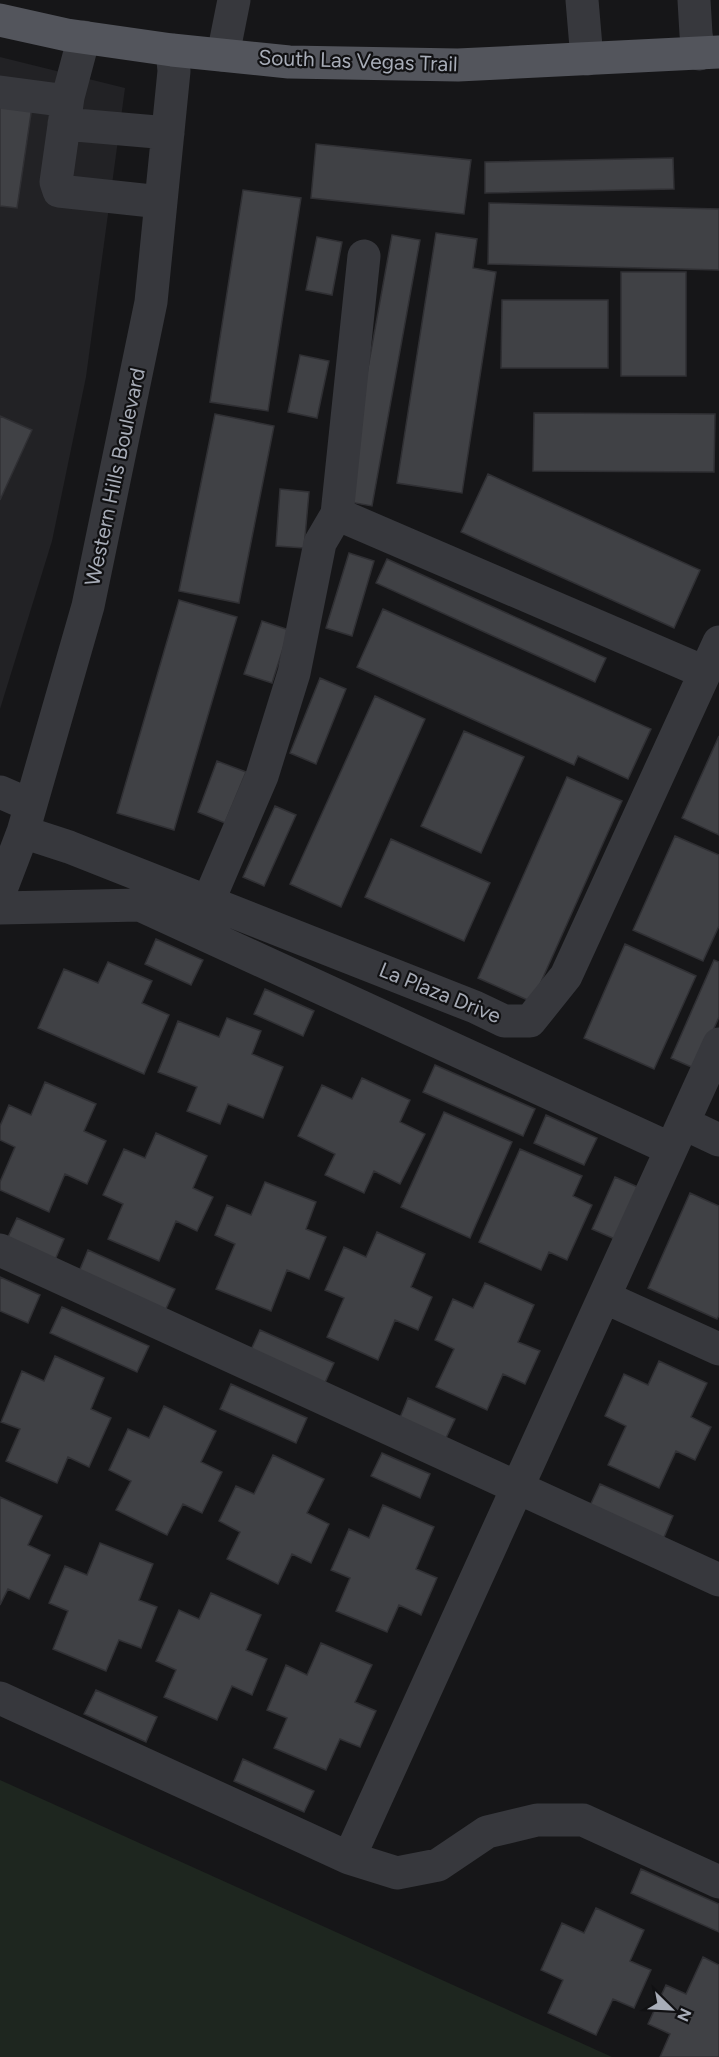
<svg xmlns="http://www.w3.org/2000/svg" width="719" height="2057" viewBox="0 0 719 2057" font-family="Figtree,sans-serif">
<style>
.built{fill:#222225}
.green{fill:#1e261f}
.building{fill:#404145;stroke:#303034;stroke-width:1.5}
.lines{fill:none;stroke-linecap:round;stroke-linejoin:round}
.minor{stroke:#37383d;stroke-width:33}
.major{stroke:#53555c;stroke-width:33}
.labels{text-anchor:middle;stroke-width:4.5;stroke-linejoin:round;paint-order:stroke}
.street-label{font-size:21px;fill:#a8adb8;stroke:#111113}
</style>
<rect width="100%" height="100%" fill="#161618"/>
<!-- built -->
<path class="built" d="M0,57L125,88L86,377L52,541L0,709Z"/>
<!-- green -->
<path class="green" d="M0,1780L612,2057H0Z"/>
<!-- building -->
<path class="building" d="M0,95L33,100L17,208L0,206Z
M316,144L471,160L464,214L311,198Z
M673,158L674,189L485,193V162Z
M243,190L301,198L268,411L210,402Z
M489,203L719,209V270L488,264Z
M436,233L477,239L473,268L496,272L462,493L397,483Z
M392,235L420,240L372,506L344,501Z
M317,237L342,242L332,295L306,290Z
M621,272H686V376H621Z
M502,300H608V368H501Z
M300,355L329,361L317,418L288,412Z
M534,413L715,414L714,472L533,471Z
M215,414L274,426L239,603L179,591Z
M0,416L32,430L0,500Z
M488,474L700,570L674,628L461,532Z
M280,489L309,492L304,548L276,546Z
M349,553L374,561L352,636L326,628Z
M387,559L606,658L595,682L376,583Z
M179,600L237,617L174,830L117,813Z
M383,609L651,729L628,779L578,756L574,765L357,667Z
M262,621L289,630L272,683L244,674Z
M320,678L346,689L316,764L290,753Z
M375,696L425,719L341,907L290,884Z
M464,731L524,757L481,853L421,826Z
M719,736V835L682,818Z
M217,761L246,772L225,823L198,812Z
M567,777L622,801L532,1002L478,978Z
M275,806L296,815L264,886L243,877Z
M675,836L719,855V926L703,961L633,930Z
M391,839L490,883L464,941L365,897Z
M156,939L203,960L191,985L145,964Z
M625,944L696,976L654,1069L584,1038Z
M714,960L719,962V1017L696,1069L671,1058Z
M108,962L152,981L142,1003L169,1015L144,1074L38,1028L64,969L98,983Z
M265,989L314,1011L303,1036L254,1014Z
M227,1018L261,1031L252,1054L283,1067L263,1118L228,1104L220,1124L187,1111L197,1087L158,1072L178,1021L219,1037Z
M435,1065L535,1109L523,1136L423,1092Z
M362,1078L410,1100L400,1122L425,1134L400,1184L374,1171L364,1193L325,1175L335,1154L298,1136L322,1085L352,1099Z
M45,1082L96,1104L84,1131L106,1141L87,1184L65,1174L49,1212L0,1190V1182L15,1147L0,1140V1126L9,1105L31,1115Z
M444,1112L512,1142L470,1238L401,1207Z
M546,1115L597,1138L584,1165L534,1143Z
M156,1133L207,1156L193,1188L213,1197L197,1231L176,1221L159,1261L108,1239L123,1204L103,1195L124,1149L145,1158Z
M520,1149L582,1176L573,1196L592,1205L567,1260L549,1252L541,1270L479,1242Z
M615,1177L640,1188L617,1240L592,1229Z
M265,1182L316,1202L306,1229L326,1237L309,1279L287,1270L271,1311L216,1289L235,1244L215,1235L227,1205L251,1215Z
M690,1193L719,1206V1315L717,1319L648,1288Z
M17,1218L64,1239L55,1260L7,1239Z
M377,1232L425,1254L411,1287L432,1297L418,1330L395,1320L378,1360L327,1337L344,1298L325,1290L344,1247L366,1257Z
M88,1250L175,1289L164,1313L78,1274Z
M0,1277L40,1295L28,1323L0,1311Z
M485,1283L534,1305L518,1342L540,1351L525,1384L503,1374L487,1410L436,1387L454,1349L435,1340L453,1299L473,1308Z
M62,1307L149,1346L137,1372L50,1333Z
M260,1330L334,1363L323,1387L249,1354Z
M55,1356L104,1378L91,1409L111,1418L89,1467L68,1457L57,1483L6,1461L20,1429L1,1422L22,1371L44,1381Z
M659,1361L707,1383L691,1417L711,1427L695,1460L676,1451L659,1488L608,1465L626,1426L605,1416L624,1374L648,1385Z
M231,1384L307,1418L296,1443L220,1409Z
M408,1398L455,1419L445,1440L399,1420Z
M164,1406L216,1431L201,1462L222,1472L202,1513L183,1504L167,1535L116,1510L131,1481L109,1470L128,1429L149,1438Z
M382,1453L430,1474L420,1498L371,1476Z
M273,1455L324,1479L307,1513L329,1524L311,1563L292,1554L278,1584L227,1559L240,1532L219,1521L236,1486L254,1494Z
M600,1484L673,1516L662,1542L588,1510Z
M0,1497L42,1516L28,1545L50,1555L29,1599L8,1589L0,1605Z
M383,1505L434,1527L416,1569L437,1578L421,1615L399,1605L387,1632L336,1611L350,1578L331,1570L349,1529L369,1538Z
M100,1543L153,1564L139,1600L157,1607L141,1648L119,1640L106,1671L53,1649L68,1611L49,1603L65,1566L87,1575Z
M211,1593L261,1615L246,1650L267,1659L252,1695L232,1686L217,1720L164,1697L176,1670L156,1661L179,1610L199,1619Z
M321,1643L372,1665L355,1702L376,1711L360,1747L340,1739L326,1770L274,1748L287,1718L267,1710L286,1665L307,1675Z
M96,1690L157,1717L146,1742L84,1714Z
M243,1759L314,1791L304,1812L234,1781Z
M641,1869L719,1904V1932L631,1893Z
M596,1908L644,1930L630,1961L651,1970L634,2008L613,1999L596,2035L548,2013L563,1980L541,1970L562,1923L584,1933Z
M703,1957L719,1965V2057H660L670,2034L648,2024L666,1985L686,1994Z"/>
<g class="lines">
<!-- minor -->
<path class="minor" d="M582,0L587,59
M694,0L696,34L699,54
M223,55L234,0
M0,92L60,100L68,97L84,37
M68,97L56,182L59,191L161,202
M64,124L168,133
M364,256L337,514L704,672
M0,792L30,805
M23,832L69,847L475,1007L504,1021H530L566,976L719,642
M0,892L23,832L88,606L151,302L174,71L172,50
M208,902L262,776L294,673L320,543L337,514
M0,908L140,905L671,1149
M683,1123L719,1140
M0,1250L719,1580
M604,1297L719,1349
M0,1698L349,1858L719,1044
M349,1858L397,1873L438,1865L487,1832L537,1820H583L719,1882"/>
<!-- major -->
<path class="major" d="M0,20L67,35L172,50L289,62L458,65L719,52"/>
</g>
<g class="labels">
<!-- street labels -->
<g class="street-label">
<text transform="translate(358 61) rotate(2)" y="7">South Las Vegas Trail</text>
<text transform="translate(115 477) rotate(-78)" y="7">Western Hills Boulevard</text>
<text transform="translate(440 993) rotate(22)" y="7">La Plaza Drive</text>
</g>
</g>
<!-- north arrow -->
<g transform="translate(671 2009) rotate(114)" stroke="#111113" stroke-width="4.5" paint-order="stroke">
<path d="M0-4.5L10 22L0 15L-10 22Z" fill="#a8adb8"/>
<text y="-9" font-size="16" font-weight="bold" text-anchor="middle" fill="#a8adb8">N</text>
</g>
</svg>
